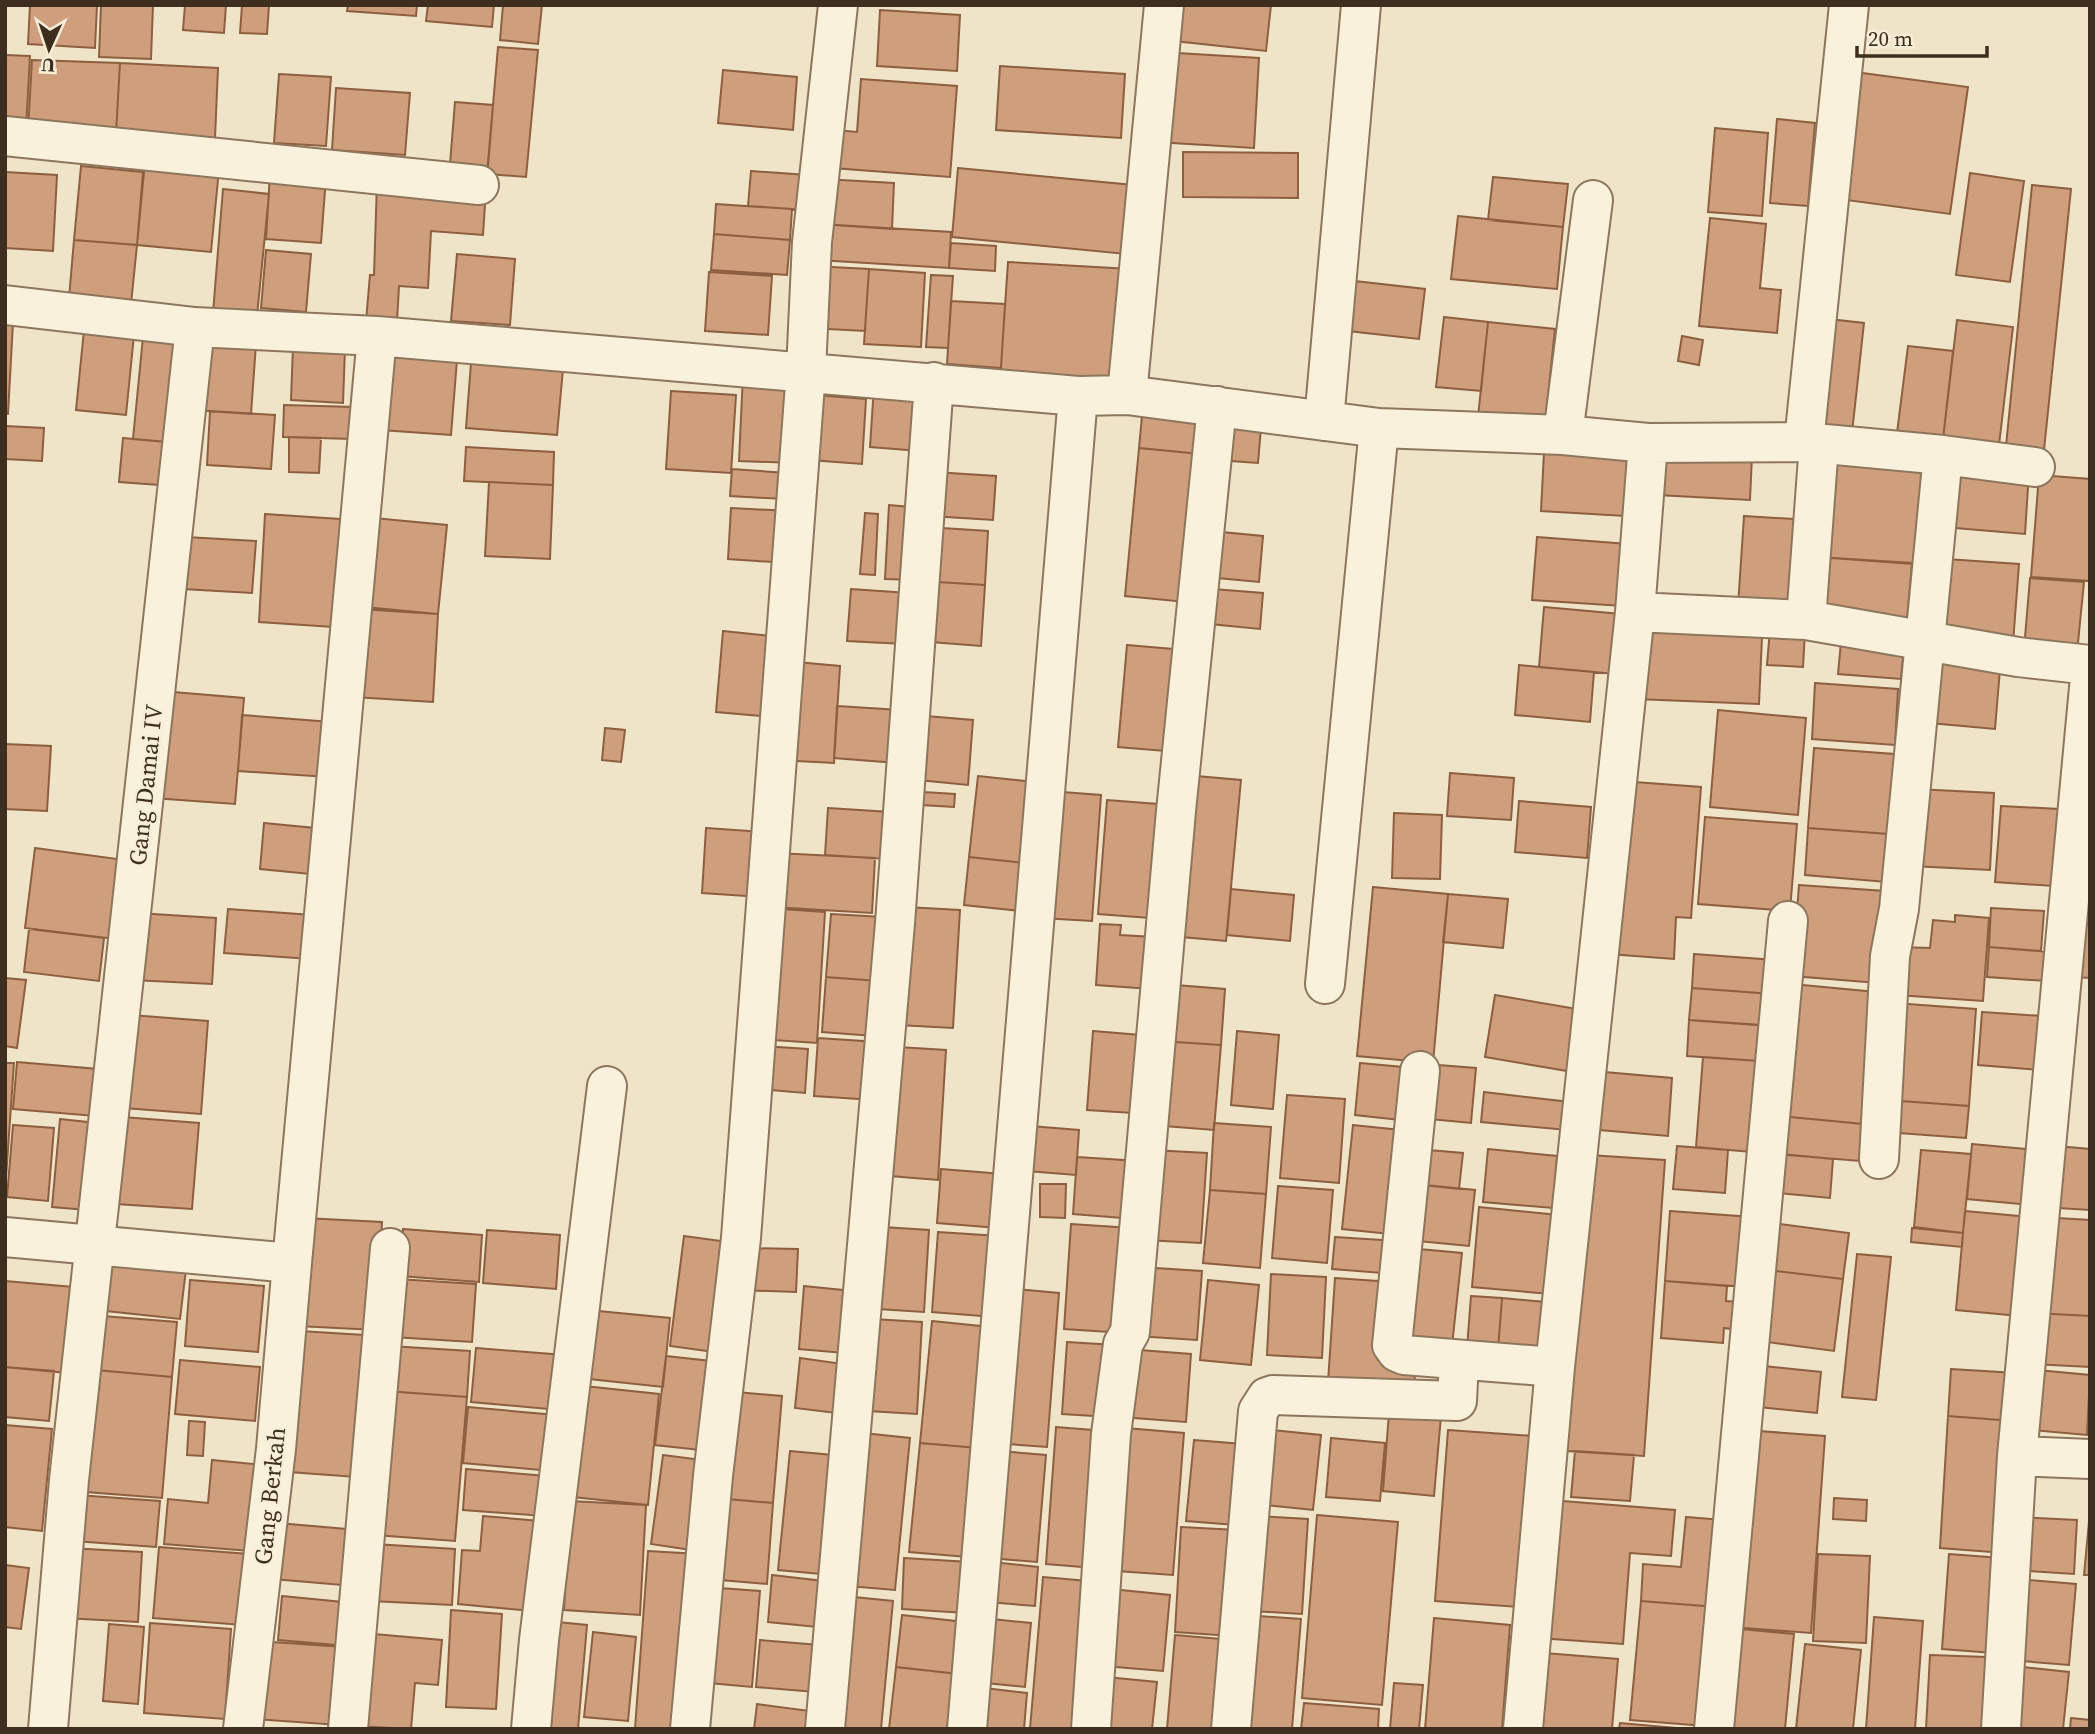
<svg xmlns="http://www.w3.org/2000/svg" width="2095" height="1734" viewBox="0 0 2095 1734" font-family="'Source Serif 4',serif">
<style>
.building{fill:#cf9f7d;stroke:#8d5f41;stroke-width:2}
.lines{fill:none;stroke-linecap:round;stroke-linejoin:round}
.street-casing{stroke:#8d765c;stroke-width:42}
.street{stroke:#faf1dc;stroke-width:38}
.labels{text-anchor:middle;stroke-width:5;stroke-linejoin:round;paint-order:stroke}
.street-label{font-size:24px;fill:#3d2e20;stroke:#f7eed8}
</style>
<rect width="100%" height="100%" fill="#f0e4c8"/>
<!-- building -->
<path class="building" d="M30,5H97L95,48L28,44Z
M101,5H153L151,59L99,57Z
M185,5H226L224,33L183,30Z
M242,5H269L267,34L240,33Z
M348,5H417L416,16L347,11Z
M428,5H494L492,27L426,21Z
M503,5H542L538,44L500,40Z
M1169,5H1271L1266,51L1165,40Z
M880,10L960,15L957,71L877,66Z
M498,47L538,50L526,177L487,174Z
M1161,52L1259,58L1254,148L1156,142Z
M5,55L30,56L26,128L5,127Z
M32,60L120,63L116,134L28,130Z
M120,63L218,68L215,138L116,134Z
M1000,66L1125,74L1121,138L996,130Z
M723,70L797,77L793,130L718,123Z
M1855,72L1968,87L1950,214L1839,199Z
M279,74L331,77L326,146L274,143Z
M861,79L957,86L950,177L833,168L836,130L857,132Z
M336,88L410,93L405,155L332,150Z
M455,102L493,105L488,167L450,164Z
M1777,119L1815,123L1808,206L1770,203Z
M1715,128L1768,133L1762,216L1708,212Z
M1183,152L1298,153V198L1183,197Z
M145,162L219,169L211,252L137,245Z
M81,166L143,172L137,245L74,240Z
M958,168L1133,185L1126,254L952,237Z
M751,171L808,175L805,210L748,206Z
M5,172L57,175L53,251L5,248Z
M270,173L326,177L321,243L266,239Z
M1970,173L2024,181L2010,282L1956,275Z
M1493,177L1568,184L1563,227L1488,220Z
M823,179L894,183L892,229L820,224Z
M377,182L486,189L483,235L431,231L428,288L399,286L397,322L366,321L370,275H374Z
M2032,185L2071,189L2044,450L2006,446Z
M223,189L269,194L257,316L213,313Z
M716,204L792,209L790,240L714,234Z
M1458,216L1563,227L1557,289L1451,279Z
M1710,218L1766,224L1760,288L1781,290L1777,333L1699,326Z
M820,224L951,232L949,268L818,260Z
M714,234L790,240L787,275L711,270Z
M74,240L137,245L131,304L69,298Z
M951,243L996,246L995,271L949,268Z
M266,250L311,254L306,312L261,308Z
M457,254L515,259L510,325L451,321Z
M1008,262L1130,269L1122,388L1000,381Z
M812,266L869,269L865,331L809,328Z
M869,269L925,273L921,347L864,344Z
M709,272L772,276L768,335L705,331Z
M931,275L953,276L948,348L926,347Z
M1346,280L1425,289L1419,339L1339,330Z
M951,301L1005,304L1001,368L947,364Z
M1444,317L1488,322L1481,391L1436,387Z
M1829,319L1864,323L1852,433L1816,429Z
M1957,320L2013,327L1999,445L1943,439Z
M5,322H13L8,414H5Z
M1488,322L1555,329L1545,424L1478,417Z
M84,330L134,335L126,415L76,410Z
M1682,336L1703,340L1699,365L1678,361Z
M143,337L187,342L178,443L133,439Z
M197,339L256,344L251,414L192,410Z
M388,342L458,347L451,435L381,430Z
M293,346L345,348L343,403L291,400Z
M1908,346L1953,351L1943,439L1897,433Z
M472,350L564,358L557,435L466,428Z
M743,374L797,376L794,463L739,461Z
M874,386L924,389L920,451L870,447Z
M671,391L736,395L731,473L666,469Z
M814,395L866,399L862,464L810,460Z
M284,405L354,407L353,439L283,437Z
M1143,405L1203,409L1200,454L1139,448Z
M210,411L275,415L271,469L207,465Z
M1219,425L1261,428L1258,463L1217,460Z
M5,426L44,428L42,461L5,459Z
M289,437L321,438L319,473L289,472Z
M123,438L178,443L173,486L119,482Z
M466,447L554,452L553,485L464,481Z
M1139,448L1200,454L1186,602L1125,596Z
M1660,451L1752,455L1750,500L1657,495Z
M1544,452L1629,456L1625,516L1541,511Z
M1823,463L1934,470L1927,565L1818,557Z
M1948,466L2029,472L2025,534L1944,527Z
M732,469L787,473L784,499L730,496Z
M934,472L996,476L993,520L931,516Z
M2039,475L2090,479V581L2031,577Z
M489,482L553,485L550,559L485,556Z
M889,505L921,508L916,580L885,579Z
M731,508L790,511L786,563L728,559Z
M865,513L878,514L875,575L860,574Z
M265,514L355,520L348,628L259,622Z
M1744,516L1809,520L1803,611L1738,606Z
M363,517L447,525L438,614L354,606Z
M926,527L988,531L985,585L922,581Z
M1211,531L1263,536L1259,582L1207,577Z
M186,537L256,541L252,593L183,589Z
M1537,537L1628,544L1623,606L1532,600Z
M1818,557L1912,563L1907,620L1813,614Z
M1946,559L2019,564L2013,643L1941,638Z
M2030,578L2084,582L2077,653L2024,649Z
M922,581L985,585L981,646L918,641Z
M851,589L908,593L904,644L847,641Z
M1213,589L1263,593L1260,629L1210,624Z
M1544,607L1621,614L1615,674L1539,667Z
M359,609L438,614L433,702L354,697Z
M1770,629L1805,631L1803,667L1767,665Z
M723,631L782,637L774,717L716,712Z
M1639,631L1762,637L1759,704L1636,699Z
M1841,642L1904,646L1901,679L1838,674Z
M1127,645L1185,650L1177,752L1118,747Z
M1937,651L2001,657L1995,729L1930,723Z
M785,661L840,666L834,763L778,760Z
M1519,665L1594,672L1590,722L1515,715Z
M1815,683L1898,689L1895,745L1812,739Z
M161,691L244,698L235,804L153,798Z
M837,706L900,710L897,763L834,758Z
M1718,710L1806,718L1798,815L1710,807Z
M242,715L331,722L327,777L238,771Z
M914,715L973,720L968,785L908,779Z
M605,728L625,730L621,762L602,760Z
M5,744L51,746L47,811L5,809Z
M1814,748L1908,755L1902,835L1808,828Z
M1450,773L1514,778L1511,820L1447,816Z
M1185,775L1241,780L1226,941L1170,936Z
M978,776L1034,782L1025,863L969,857Z
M1621,781L1701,787L1691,918L1676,917L1674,959L1609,954Z
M1916,789L1994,793L1990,870L1912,866Z
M1049,791L1101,795L1092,921L1041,918Z
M923,792L955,794L954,807L921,805Z
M1107,800L1171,805L1163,919L1098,914Z
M1519,801L1591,807L1587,858L1515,852Z
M2001,806L2059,809L2054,886L1995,882Z
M828,808L890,812L887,859L825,855Z
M1394,813L1442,815L1440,879L1392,878Z
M1705,817L1797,824L1790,911L1698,904Z
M264,823L315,828L310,874L260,869Z
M706,828L764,832L761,897L702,893Z
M1808,828L1902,835L1898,883L1805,875Z
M35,848L125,860L115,939L25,928Z
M776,853L875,858L872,913L772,907Z
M969,857L1025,863L1021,911L964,905Z
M2090,883V978L2074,977Z
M1799,885L1885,891L1878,983L1792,976Z
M1373,887L1448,894L1433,1063L1357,1056Z
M1231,889L1294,895L1290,941L1227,935Z
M1448,894L1508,899L1503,948L1443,942Z
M905,907L960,910L953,1028L898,1025Z
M766,908L825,912L817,1043L758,1039Z
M1991,908L2044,911L2041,951L1989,947Z
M228,909L312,915L309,959L224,953Z
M137,913L216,918L212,984L133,980Z
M831,914L883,917L878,981L826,977Z
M1955,915L1989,918L1983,1001L1897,995L1900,947L1930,948L1933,920L1955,922Z
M1100,924L1121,925L1120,935L1154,937L1151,989L1096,985Z
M29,929L104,938L99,981L24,972Z
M1989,947L2049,952L2047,981L1987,977Z
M1694,954L1775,960L1772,994L1692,988Z
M826,977L878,981L874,1036L822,1032Z
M5,978L26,980L17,1048L5,1046Z
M1163,984L1225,989L1221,1045L1159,1041Z
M1792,984L1876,992L1863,1124L1780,1116Z
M1692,988L1772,994L1769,1026L1689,1020Z
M1495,995L1583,1010L1573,1072L1485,1057Z
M1894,1003L1976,1009L1969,1106L1887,1100Z
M1982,1012L2043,1016L2039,1070L1978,1065Z
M131,1015L208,1021L201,1114L124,1108Z
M1689,1020L1775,1026L1758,1061L1687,1056Z
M1093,1031L1153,1036L1148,1114L1087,1110Z
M1237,1031L1279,1035L1273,1109L1231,1105Z
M818,1038L878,1042L874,1100L814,1096Z
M1159,1041L1221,1045L1214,1130L1152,1125Z
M761,1046L808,1049L805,1093L758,1089Z
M898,1047L946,1050L938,1180L890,1176Z
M1703,1057L1758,1061L1751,1152L1696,1147Z
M17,1062L98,1069L95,1116L13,1109Z
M5,1063H14L6,1178H5Z
M1360,1063L1414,1068L1409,1121L1355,1115Z
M1425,1064L1476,1068L1471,1123L1420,1118Z
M1593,1071L1672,1078L1668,1136L1588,1129Z
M1484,1092L1570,1102L1567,1130L1481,1122Z
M1287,1095L1345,1099L1339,1183L1280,1178Z
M1887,1100L1969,1106L1966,1138L1885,1132Z
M1780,1116L1863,1124L1860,1161L1776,1154Z
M123,1117L199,1123L192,1209L116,1204Z
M60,1119L106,1124L99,1211L52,1207Z
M1214,1123L1271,1127L1266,1194L1210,1190Z
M13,1125L54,1128L48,1201L7,1197Z
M1353,1125L1410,1131L1400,1235L1342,1229Z
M1030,1126L1079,1130L1076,1175L1027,1171Z
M1972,1144L2037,1150L2031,1205L1967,1199Z
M2046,1145L2090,1149V1210L2042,1207Z
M1677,1146L1728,1150L1725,1193L1673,1189Z
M1417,1149L1463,1153L1459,1189L1414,1184Z
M1488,1149L1557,1156L1553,1208L1483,1202Z
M1152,1150L1207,1153L1201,1243L1145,1240Z
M1921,1150L1971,1154L1963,1233L1914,1227Z
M1781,1154L1833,1159L1830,1198L1777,1193Z
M1589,1155L1665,1160L1644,1456L1567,1451Z
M1077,1157L1139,1161L1135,1219L1073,1214Z
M941,1169L1003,1174L998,1228L937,1223Z
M1040,1184H1066L1065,1218L1040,1217Z
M1414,1184L1475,1190L1469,1246L1408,1240Z
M1278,1186L1333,1190L1327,1263L1272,1258Z
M1210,1190L1266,1194L1260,1268L1203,1263Z
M1479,1207L1558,1215L1550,1294L1472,1287Z
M1670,1211L1752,1217L1747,1287L1665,1281Z
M1965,1211L2029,1217L2019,1316L1956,1310Z
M2040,1217L2090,1220V1316L2034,1313Z
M304,1218L382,1222L376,1330L298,1326Z
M1773,1223L1849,1233L1843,1279L1767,1270Z
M1071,1224L1131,1228L1125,1333L1064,1329Z
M883,1227L929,1230L924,1312L878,1309Z
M1912,1228L1963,1233L1962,1247L1911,1242Z
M403,1229L482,1235L479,1282L400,1276Z
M487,1230L560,1235L556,1289L483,1283Z
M938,1232L999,1236L994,1317L932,1312Z
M684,1236L736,1243L722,1353L670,1346Z
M1335,1237L1397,1241L1395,1274L1332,1269Z
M741,1248L798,1249L796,1292L739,1290Z
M1408,1248L1462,1253L1451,1355L1397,1349Z
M103,1251L187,1261L180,1319L97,1310Z
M1857,1254L1891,1257L1876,1400L1842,1397Z
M1140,1267L1202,1271L1197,1340L1136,1336Z
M1767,1270L1843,1279L1834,1351L1759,1341Z
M1271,1274L1326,1277L1322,1358L1267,1355Z
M1335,1278L1392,1282L1416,1361L1414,1388L1328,1382Z
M397,1279L476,1284L472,1342L393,1337Z
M190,1280L264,1286L258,1352L185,1346Z
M1208,1280L1259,1285L1251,1365L1200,1360Z
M5,1281L85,1288L77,1374L5,1367Z
M1665,1281L1727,1286L1726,1301L1740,1302L1738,1330L1724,1328L1723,1343L1661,1338Z
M804,1286L862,1292L856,1354L799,1349Z
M1005,1288L1059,1293L1047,1447L993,1443Z
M1471,1296L1502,1298L1498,1350L1467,1348Z
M1502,1298L1545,1302L1540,1361L1498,1350Z
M588,1310L670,1318L663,1387L580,1378Z
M2034,1313L2090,1316V1367L2032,1364Z
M90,1315L177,1322L172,1377L96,1370Z
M873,1319L922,1322L917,1414L868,1411Z
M932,1321L990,1327L978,1448L920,1443Z
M300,1331L380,1336L370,1478L289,1472Z
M1067,1342L1115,1345L1110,1417L1062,1414Z
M390,1346L470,1351L467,1397L386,1391Z
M476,1348L564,1355L559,1410L471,1402Z
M1126,1349L1191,1354L1186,1422L1121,1417Z
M666,1356L720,1362L709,1451L655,1445Z
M800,1358L843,1364L836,1413L795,1408Z
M180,1360L260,1367L255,1421L175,1414Z
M1764,1366L1821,1372L1817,1413L1759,1407Z
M5,1367L54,1371L49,1421L5,1417Z
M1951,1369L2016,1373L2013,1421L1948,1416Z
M2026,1369L2090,1375L2087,1435L2020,1429Z
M96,1370L172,1377L162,1498L86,1492Z
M584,1386L659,1394L648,1505L573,1497Z
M386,1391L467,1397L455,1541L375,1535Z
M725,1391L782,1396L773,1503L716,1498Z
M1390,1400L1442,1405L1434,1496L1383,1491Z
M2090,1401V1435H2087Z
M468,1407L556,1415L551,1471L463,1463Z
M1948,1416L2013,1421L2004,1553L1940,1548Z
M189,1421L205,1422L203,1456L187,1455Z
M5,1425L52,1429L42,1531L5,1527Z
M1056,1427L1105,1431L1094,1568L1046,1564Z
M1114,1427L1184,1433L1173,1575L1102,1570Z
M1272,1430L1321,1435L1313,1510L1265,1505Z
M1448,1430L1533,1436L1519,1607L1435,1601Z
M1745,1430L1825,1436L1811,1633L1731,1627Z
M863,1433L910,1438L895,1590L848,1586Z
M1331,1438L1385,1443L1380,1501L1326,1497Z
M1194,1440L1243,1444L1236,1525L1186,1521Z
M920,1443L978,1448L967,1557L909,1552Z
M790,1451L844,1456L832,1575L778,1570Z
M1000,1451L1046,1455L1037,1562L990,1558Z
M1575,1451L1634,1455L1630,1501L1571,1497Z
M663,1455L710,1461L698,1551L651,1544Z
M212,1460L263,1465L250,1551L164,1544L168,1499L208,1503Z
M466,1469L546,1476L544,1516L463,1510Z
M77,1495L160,1501L156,1547L74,1541Z
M716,1498L773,1503L767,1584L709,1579Z
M1834,1498L1867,1500L1866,1521L1833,1519Z
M1550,1500L1675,1510L1671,1556L1630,1553L1623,1644L1538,1638Z
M570,1501L646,1505L640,1615L564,1610Z
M2090,1511V1575H2084Z
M1317,1515L1398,1522L1382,1705L1302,1698Z
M483,1516L540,1521L532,1611L458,1604L462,1550L480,1551Z
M1258,1516L1308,1519L1302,1614L1252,1611Z
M1686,1517L1723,1520L1716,1607L1641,1601L1643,1564L1681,1567Z
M2018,1517L2077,1520L2074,1574L2014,1570Z
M278,1523L358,1530L354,1586L273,1579Z
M1181,1527L1237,1530L1231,1636L1175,1632Z
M374,1544L455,1549L452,1605L371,1601Z
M159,1547L249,1554L243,1625L153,1618Z
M68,1548L142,1552L138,1622L64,1618Z
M648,1551L698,1554L685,1729H635Z
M1818,1554L1870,1556L1866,1643L1813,1641Z
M1949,1554L2001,1558L1993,1653L1942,1649Z
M904,1558L969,1562L966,1613L902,1609Z
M992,1562L1038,1567L1035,1606L988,1602Z
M5,1565L29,1568L21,1629L5,1627Z
M772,1575L832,1582L827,1628L768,1622Z
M1043,1577L1099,1582L1086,1729H1030Z
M2016,1579L2076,1584L2069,1665L2009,1660Z
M706,1587L760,1591L752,1687L698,1682Z
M1111,1589L1170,1595L1163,1671L1104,1666Z
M282,1596L353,1603L348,1646L278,1640Z
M844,1596L893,1601L881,1729H832Z
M1641,1601L1716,1607L1705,1726L1630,1720Z
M451,1610L502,1614L496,1709L446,1707Z
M902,1615L964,1622L958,1674L896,1667Z
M1246,1615L1301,1619L1292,1729H1237Z
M1874,1617L1923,1621L1915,1729H1866Z
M982,1618L1031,1623L1025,1687L976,1682Z
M1434,1618L1510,1625L1502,1729H1425Z
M547,1621L587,1625L578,1729H538Z
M150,1623L231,1629L225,1719L144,1713Z
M109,1624L144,1627L138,1704L103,1701Z
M1730,1628L1794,1634L1785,1729H1720Z
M593,1632L636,1637L628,1721L584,1717Z
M362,1633L442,1640L438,1685L415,1683L411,1729L355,1726Z
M1175,1635L1232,1640L1225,1729H1167Z
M760,1640L819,1645L815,1692L756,1687Z
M257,1641L344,1647L339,1725L253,1719Z
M1805,1644L1861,1650L1853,1729H1796Z
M1544,1653L1618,1659L1612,1729H1538Z
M1930,1655L1986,1657L1983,1729H1926Z
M2014,1666L2069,1672L2063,1729H2006Z
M896,1667L958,1674L952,1729H889Z
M1106,1677L1157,1682L1152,1729H1101Z
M1394,1683L1423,1685L1419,1729H1390Z
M976,1687L1027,1693L1024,1729H972Z
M1304,1703L1379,1709L1378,1729H1301Z
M757,1704L810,1711L808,1729H754Z
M2071,1718L2090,1720V1729H2070Z
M1620,1723L1688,1729H1619Z"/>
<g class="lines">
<!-- street casing -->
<g class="street-casing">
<path id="street" d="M5,136L479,185
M5,305L195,327L377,336L1078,396L1127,395L1379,428L1563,435L1648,443L1804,442L1943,455L2035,467
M1127,395L1164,5
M1324,421L1361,5
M1563,435L1593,200
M1804,442L1849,5
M1635,612L1806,620L2018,657L2090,665
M1806,620L1819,444
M1325,984L1379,428
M1420,1071L1392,1345L1397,1352L1404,1355L1555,1367
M1879,1159L1890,956L1899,909L1943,455
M5,1237L292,1263L377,336
M2017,1456L2090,1459
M48,1729L69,1480L195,327
M243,1729L276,1449L292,1263
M348,1729L390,1248
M531,1729L539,1640L607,1086
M690,1729L713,1476L741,1238L806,371L812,242L838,5
M825,1729L895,923L934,382
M967,1729L1078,396
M1091,1729L1111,1434L1123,1344L1130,1332L1176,811L1217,406
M1231,1729L1258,1411L1267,1397L1273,1395L1457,1401L1459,1360
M1523,1729L1555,1367L1635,612L1648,443
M1714,1729L1788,921
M2001,1729L2017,1456L2090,677"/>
</g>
<!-- street -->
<use href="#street" class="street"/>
</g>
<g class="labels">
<!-- street labels -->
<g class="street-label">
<text transform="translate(146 785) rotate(-84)" y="8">Gang Damai IV</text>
<text transform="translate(270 1496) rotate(-84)" y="8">Gang Berkah</text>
</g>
</g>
<!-- border -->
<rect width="2095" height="1734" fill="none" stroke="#3d2e20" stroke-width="14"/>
<!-- north arrow -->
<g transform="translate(49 49) rotate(183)" stroke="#f7eed8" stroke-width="5" paint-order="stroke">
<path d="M0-5L12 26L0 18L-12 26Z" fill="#3d2e20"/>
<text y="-10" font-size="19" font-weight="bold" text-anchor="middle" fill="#3d2e20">U</text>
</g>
<!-- scale -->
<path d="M1857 46v10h130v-10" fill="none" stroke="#3d2e20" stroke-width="3.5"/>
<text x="1868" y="46" font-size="21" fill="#3d2e20" stroke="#f7eed8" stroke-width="5" paint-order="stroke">20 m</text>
</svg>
